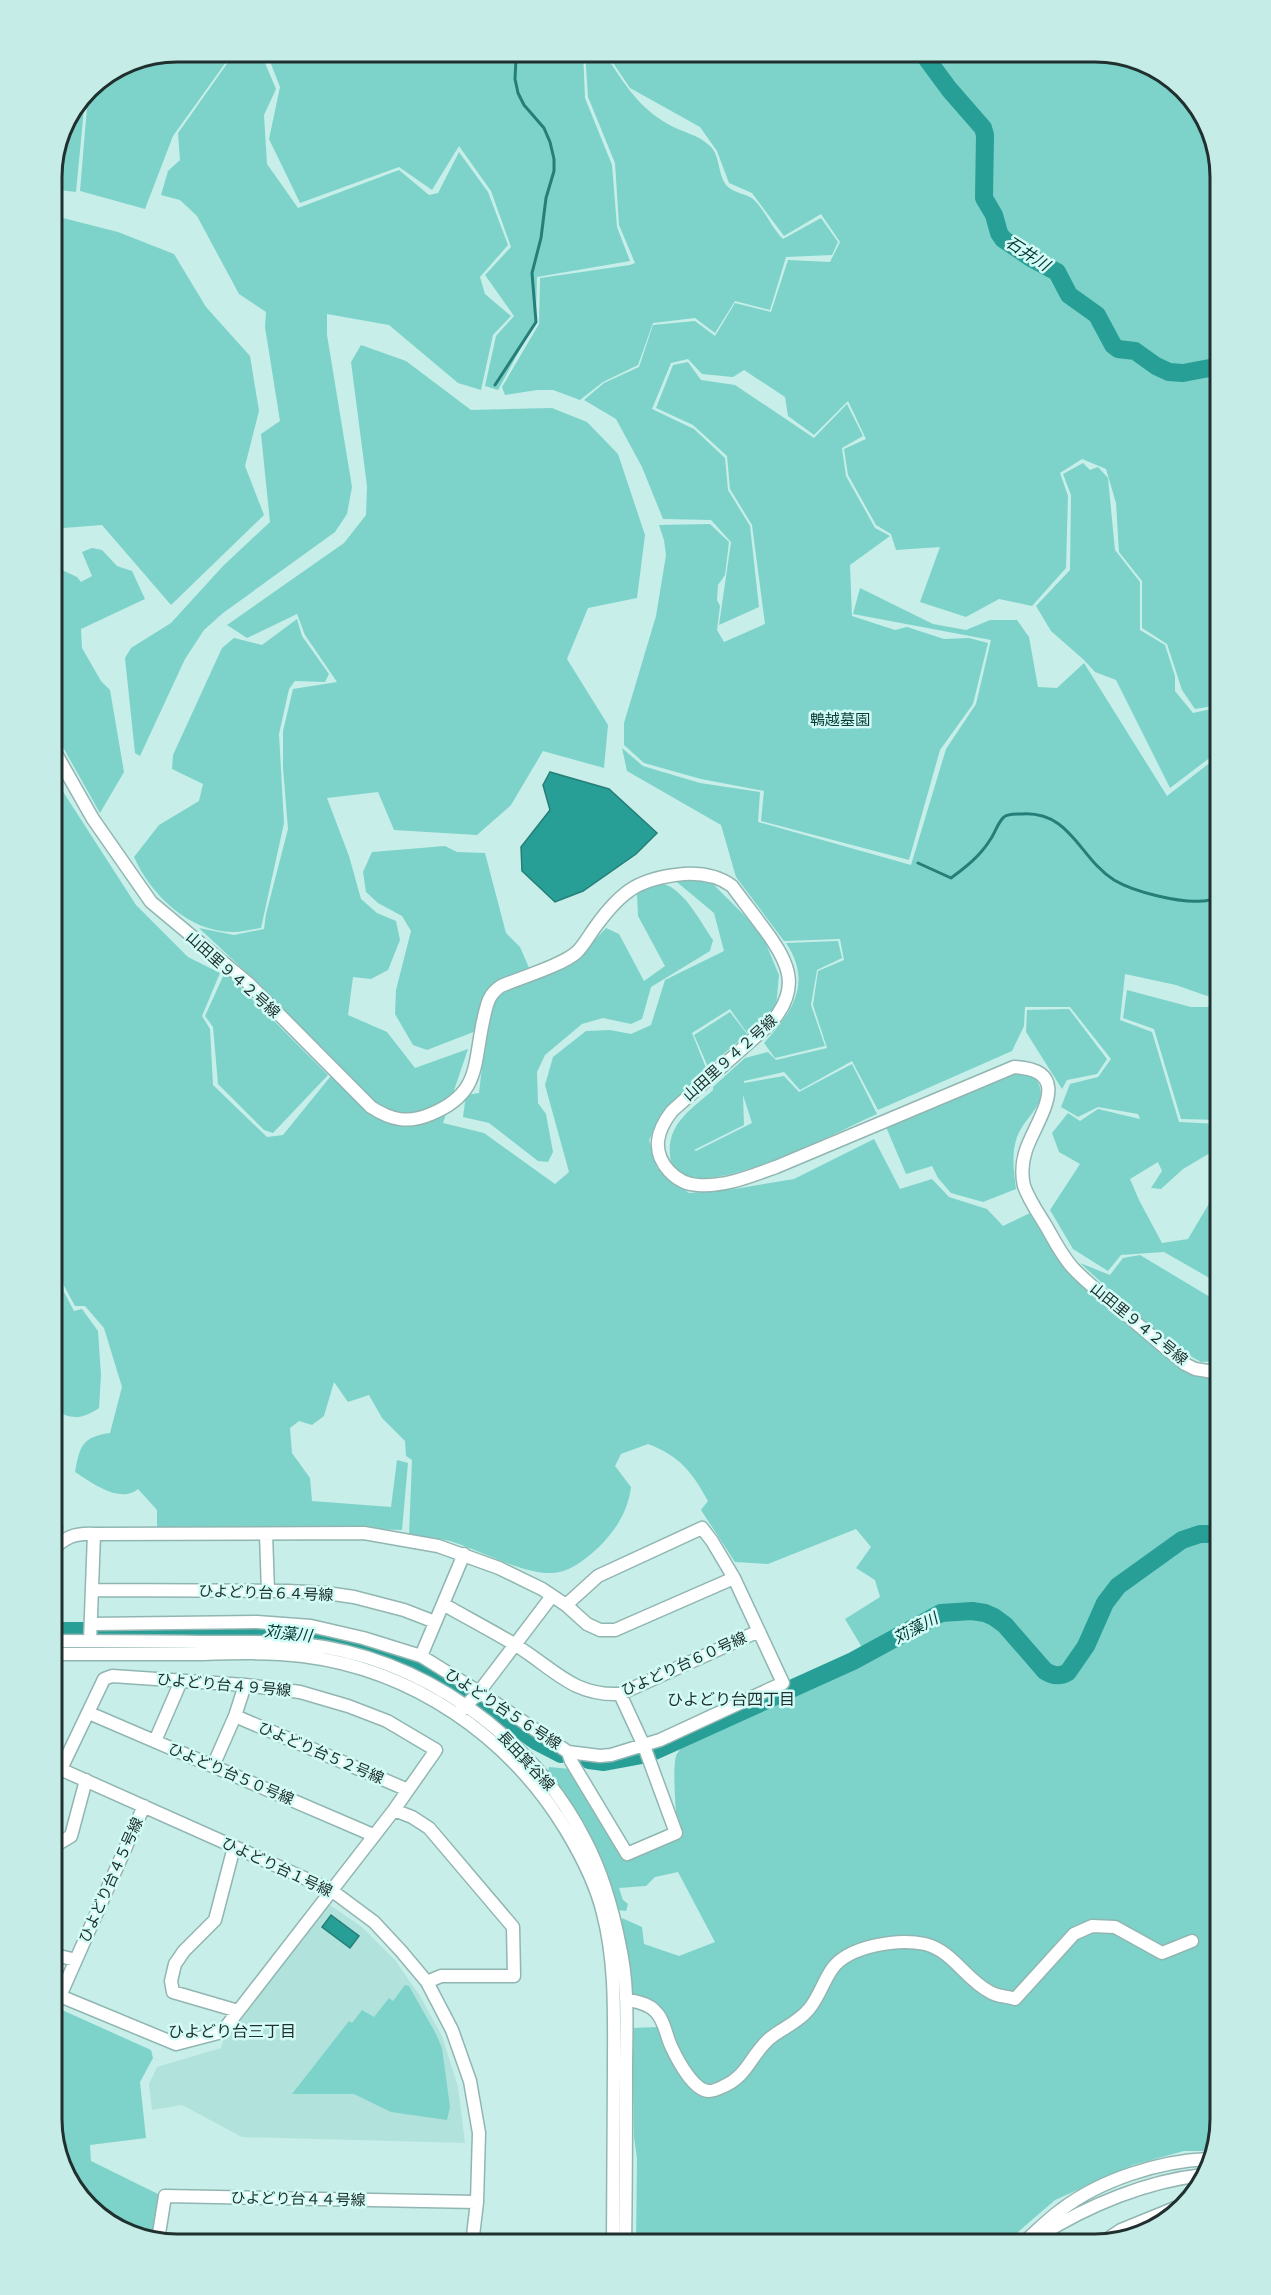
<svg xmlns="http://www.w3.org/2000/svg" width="1271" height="2295" viewBox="0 0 1271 2295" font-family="Montserrat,'Noto Sans JP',sans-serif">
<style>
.built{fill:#b2e2dc}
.green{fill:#7dd3ca;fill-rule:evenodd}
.water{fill:#279f96;stroke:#257e77;stroke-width:1.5}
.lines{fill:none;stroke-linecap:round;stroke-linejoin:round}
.stream{stroke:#257e77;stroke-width:3}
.river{stroke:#279f96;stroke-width:18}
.minor-casing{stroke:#91b6b2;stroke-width:15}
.minor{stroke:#fff;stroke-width:12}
.labels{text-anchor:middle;stroke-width:5;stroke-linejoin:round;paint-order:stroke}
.park-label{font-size:15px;fill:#053b37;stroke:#d4fcf7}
.street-label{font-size:15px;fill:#20302e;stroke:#d4fcf7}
.water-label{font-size:16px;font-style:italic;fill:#003733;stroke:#d4fcf7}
.neighbourhood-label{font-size:16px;fill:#20302e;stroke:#d4fcf7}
.rim{fill:none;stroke:#20302e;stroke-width:3}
</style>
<rect width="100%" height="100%" fill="#c7eee9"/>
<!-- built -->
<path class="built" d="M327,1903L362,1927L395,1960L420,1996L442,2036L458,2087L465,2143L242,2137L182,2105L152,2110L149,2084L157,2067L221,2048L225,2035Z"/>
<!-- green -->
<path class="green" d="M176,51H234L173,136L145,209L80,191L87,107L75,106L88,87L129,60Z
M236,51H260L276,89L264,115L267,164L298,208L399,170L429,195L438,193L459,152L488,192L508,245L480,277L485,294L511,316L493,335L481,390L458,383L389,325L327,314V335L352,487L347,514L335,532L223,613L204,630L185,659L140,756L135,753L125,658L131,648L171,623L223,566L270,522L261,434L280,421L265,327L266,312L239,294L197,216L180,200L161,195L168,171L180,160L178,133Z
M266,51H583L585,98L612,165L617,227L630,261L537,277L536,320L498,390L485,386L496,336L514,316L485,275L511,247L491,191L459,146L432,190L399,167L300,203L269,139L280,87Z
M585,51H603C622,80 636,105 666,123C680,132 698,134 710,146C721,156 717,176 728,187C735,193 746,194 753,199C765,210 771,227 783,239L821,218L838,242L832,255L786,257L770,310L735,301L715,333L695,318L653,323L638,365L603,382L580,400L553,390H537L505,395L502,387L539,324L540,278L630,265L635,263L619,225L615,163L588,97Z
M605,51H1103L1165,72L1210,128L1220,176V705L1195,709L1182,690L1167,644L1142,628V581L1119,552L1116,503L1106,469L1082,459L1060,473L1068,496L1066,568L1032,606L999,599L966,617L920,602L940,547L896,550L891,534L876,525L848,475L844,449L866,439L848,401L814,435L788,416L785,397L744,370L733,377L702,374L688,359L671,363L652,409L694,429L725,458L728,490L750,526L759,607L719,625L731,542L711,520L663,519L642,467L616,419L584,400L604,383L639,367L653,325L695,321L715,336L735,303L771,312L788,260L830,262L840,242L821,214L784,236L752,193L729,183L717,151L700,127L630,88Z
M73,109H84L76,192L51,189C51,162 57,131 73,109Z
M51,215L118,232L174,254L206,307L250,356L259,411L245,466L264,515L171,605L102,525L51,529Z
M361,345L406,361L471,410L552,408L587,422L618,454L645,535L637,598L588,608L567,659L608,725L604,768L543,751L511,805L477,835L394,830L378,792L327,798L349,856L361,899L377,913L396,921L400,940L388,970L371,979L353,977L348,1015L387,1032L415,1068L468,1049L443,1123L484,1133L555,1184L569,1172L545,1085L553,1057L586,1031L610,1030L631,1034L651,1025L665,980L724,951L714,913L672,878L709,880L761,932L779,975L776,1008L747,1033L730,1009L692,1033L706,1068L664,1113L649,1140L657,1168L689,1193L734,1189L794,1179L874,1139L900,1189L932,1179L949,1197L987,1209L1003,1226L1030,1213L1064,1266L1173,1363L1206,1377H1220V2119L1210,2151H1184L1133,2165L1055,2200L1004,2244H636L637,2158L634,2137L632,2028L657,2027L653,2014L632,1993L627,1955L620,1930L622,1918L642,1927L644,1944L679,1956L715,1942L678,1872L655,1877L646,1886L619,1888L623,1900L628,1904L626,1911L618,1910L605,1873L547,1776L549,1767L570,1769L628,1858L678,1838C677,1824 671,1763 677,1754C683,1743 696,1737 706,1731L863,1649L845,1619L880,1597L875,1580L856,1568L871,1547L856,1529L768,1564L735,1562L701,1510L708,1501C692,1472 680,1456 648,1444L621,1454L615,1466L631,1487C628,1511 616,1530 599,1547C587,1558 569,1573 552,1573C522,1574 480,1550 450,1541C437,1538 422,1538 409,1536L412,1460L406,1456L405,1441L382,1418L369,1395L348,1402L334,1382L324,1416L312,1425L299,1421L290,1428L292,1453L310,1478L312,1501L391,1507L397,1460L408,1463L402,1530L313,1527L224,1532L157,1527V1510L138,1489C120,1504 92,1483 75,1472C80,1447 81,1437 110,1433L122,1387L104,1328L85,1306H75L63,1284L64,1292L74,1311L82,1309L98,1331L101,1375L99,1408C80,1421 70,1419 51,1408V773L136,905L188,957L220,973L202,1016L210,1029L213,1085L267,1137L283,1135L339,1066L263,988L199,928L234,935L264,929L266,914L288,829L283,768V731L293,689L337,682L305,635L297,614L247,638L227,625L344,543L366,515L367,486L351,362Z
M688,362L701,380L735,385L814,438L847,404L863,436L842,448L846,476L875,528L890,536L850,565L852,616L895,630L907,627L944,639L969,638L988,643L973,704L940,750L909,860L761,821L764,791L701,779L644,763L624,745V723L656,616L666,555L664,540L659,525L710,524L729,542L725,575L718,585L717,600L720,606L717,630L724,642L765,624L752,525L730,489L727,456L693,425L656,408L673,365Z
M1083,463L1090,470L1098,467L1108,478L1115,550L1140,582V630L1165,645L1175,676V691L1193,713L1220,707V750L1170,788L1116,680L1095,672L1084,660L1051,631L1036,606L1070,570L1071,495L1063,474Z
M92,548L102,550L117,566L132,571L145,599L81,629L82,648L101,681L110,690L124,772L100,813L51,726V565L77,577L81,582L92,576L82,552Z
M860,588L933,624L966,630L990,620H1017L1029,637L1038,687L1057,688L1084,663L1167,796L1220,755V991L1207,996L1176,985L1125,974L1120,1020L1152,1032L1179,1122L1220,1124V1147L1183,1169L1161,1189L1151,1188L1162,1171L1158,1162L1130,1179L1139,1200L1162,1243L1188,1239L1220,1185V1284L1164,1252L1121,1255L1108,1271L1073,1249L1050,1210L1080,1164L1059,1152L1052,1133L1068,1113L1080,1121L1098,1109L1140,1119L1138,1114L1098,1107L1078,1117L1061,1107L1070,1084L1098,1077L1111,1059L1070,1007H1025L1024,1026L1012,1051L878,1110L852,1061L800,1090L784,1072L744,1081V1083L784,1076L799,1092L852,1064L877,1114C848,1126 677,1220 670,1156C667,1123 691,1110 713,1090V1087L745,1058L768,1052L776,1060L827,1048L813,1005L818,971L844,960L840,939L784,941L736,877L721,825L627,771L622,748L643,766L700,783L760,792L758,822L911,865L946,749L976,704L991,640L853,614ZM743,1095L752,1123L696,1151L694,1150L744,1125Z
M297,619L302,636L329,674L325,682L295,681L289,689L279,734L284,823L261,928C253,929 243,932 233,932C189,932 151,895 134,857L159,825L199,801L203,784L172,769L173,755L222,648L234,638L262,645Z
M445,846L457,852L485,853L506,933L520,947L533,977L578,958L606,928L619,934L644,981L665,966L638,916L637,894C642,891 648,885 654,884C679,878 701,923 713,940L710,951L651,987L642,1019L631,1024L603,1018L582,1024L545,1055L537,1072L538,1103L546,1114L553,1152L548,1162L538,1161L489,1123L463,1117L466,1095L479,1093L485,1041L489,1026L427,1050L413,1045L395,1014L396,990L411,931L402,916L378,903L366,892L363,872L372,852Z
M838,941L842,958L817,970L811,1005L825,1046L775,1058L764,1043C792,1012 813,983 786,943Z
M225,972L328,1075L273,1133L264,1130L218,1084L213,1027L205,1016Z
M1127,990L1191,1007H1207L1220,1001V1120L1181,1119L1154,1029L1123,1018Z
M1069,1009L1107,1059L1097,1074L1067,1080L1062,1089L1026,1032L1027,1010Z
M730,1012L747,1034L708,1067L694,1035Z
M1005,1071L1033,1074C1054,1102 1027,1112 1017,1137C1011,1154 1014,1172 1016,1189L983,1202L951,1193L938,1178L932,1166L906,1174L886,1127Z
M1140,1255L1220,1303V1361L1201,1362L1169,1344L1080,1263L1110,1275L1123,1258Z
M51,1502L64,1528L56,1536H51Z
M405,1985L409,1986L436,2034L442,2048L450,2107L447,2120L391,2112L354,2094H292L349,2021L352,2023L362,2010L374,2017L389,1998L393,2001Z
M51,2005L151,2050L153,2058L140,2082L146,2138L90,2145L91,2161L160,2195L153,2239L106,2223L61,2167L51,2119Z"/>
<!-- water -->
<path class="water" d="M550,772L609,789L657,833L636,854L583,891L555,902L522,871L521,847L550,810L543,785Z
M331,1915L359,1936L350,1948L322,1927Z"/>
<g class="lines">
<!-- stream -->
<path class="stream" d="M495,385L536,322L532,273L541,238L546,198L554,171V159L550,142L544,128L524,105L518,93L515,79L516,58L513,51
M918,863L951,878C966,867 980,856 990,840C995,833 998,822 1004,817C1008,813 1017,814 1022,814C1071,811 1079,858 1114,880C1134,892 1179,903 1202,901C1208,901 1214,899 1220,898"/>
<!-- river -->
<path class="river" d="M921,51L949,89L983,128L985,135L984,198L994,215L999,233L1003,239L1031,258L1057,272L1069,295L1097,315L1113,345L1118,349L1135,351L1156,366L1169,372L1183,373L1220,366
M51,1631H88
M99,1631L266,1630L352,1641L437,1674L465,1692
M485,1705L536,1741L561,1754
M652,1752L853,1661L941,1613L972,1611L985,1613L994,1617L1005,1625L1045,1671C1053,1676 1060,1677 1068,1672L1086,1646L1105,1603L1118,1586L1182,1540L1200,1534H1220
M589,1760L604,1762L642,1755"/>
<!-- minor casing -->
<g class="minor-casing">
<path id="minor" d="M51,745L93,819L151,902L248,983L371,1107C391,1120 408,1124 431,1114C482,1093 473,1063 484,1017C487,1003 489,994 501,986C520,978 563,965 577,952C584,945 590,934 596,926C622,890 640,878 684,874C701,873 717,875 732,886C743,901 754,915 765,930C790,964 801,989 770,1024L672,1111C665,1120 659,1130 658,1141C656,1163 676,1184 698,1185C725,1187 751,1176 776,1167L1014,1067C1077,1070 1036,1120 1026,1150C1022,1162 1021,1173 1024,1186C1029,1200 1038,1213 1046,1226C1054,1240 1062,1256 1073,1268C1088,1284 1105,1297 1122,1311C1143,1329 1164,1347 1185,1364L1195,1369L1220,1373
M266,1534L268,1591
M51,1553C62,1537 76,1533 94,1534
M93,1590L288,1591L326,1593L354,1597L404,1610L435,1622
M443,1604C467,1618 493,1631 517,1646C554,1669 573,1696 620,1694L759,1631
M566,1605L598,1576L702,1528L712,1541L734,1578
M51,1641C101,1641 150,1641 200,1642C234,1642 268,1641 302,1644C420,1656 532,1735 585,1840C603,1874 613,1911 620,1947C629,1987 626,2029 626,2070C626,2128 626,2186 625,2244
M90,1641L94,1534L364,1533L438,1546L499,1568L542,1589L566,1605L587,1624L600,1630H615L734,1578L783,1683L660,1740L611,1755L600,1756L568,1752L479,1692L421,1656L363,1638L311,1626L257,1622L92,1624
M51,1654C101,1654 152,1654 202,1654C235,1653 270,1652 303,1656C413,1670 509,1736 566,1830C581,1855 596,1884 603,1913C616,1963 614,2016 614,2068C614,2126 613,2185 613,2244
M421,1656L464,1554
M461,1711L479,1692L552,1596
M89,1713L373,1835
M235,1716L408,1790
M155,1741L178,1688V1680
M568,1752L571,1761L627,1854L676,1833L644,1746L620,1694
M51,1765L331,1890L374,1922L401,1951L427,1982L452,2030L470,2081L479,2133L477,2202L472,2244
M213,1766L235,1716L245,1685
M61,1769L104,1679L112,1676L245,1685L300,1692L348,1706L387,1721L436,1750L394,1810L222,2032L176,2044L60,1996L144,1806
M394,1810L412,1817L429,1828L513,1927L514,1976H441L427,1982
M234,1847L215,1920L184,1951L175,1964L171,1981L173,1992L238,2011
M51,1848L71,1836L86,1780
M51,1954L76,1960
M626,1999C636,2002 648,2003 655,2011C665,2020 666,2037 672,2048C678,2061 694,2091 709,2091C714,2091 718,2089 722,2087C748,2076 750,2056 769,2039C782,2028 798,2023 809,2009C819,1997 823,1982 832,1969C848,1946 898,1938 925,1944C953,1951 965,1979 990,1992C1000,1998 1006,1995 1015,1999L1074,1934L1092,1926L1115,1927L1162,1953L1192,1941
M1041,2235C1089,2205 1147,2181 1203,2175
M1134,2236L1151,2228
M158,2240L165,2196L477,2202
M1103,2242L1121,2230L1175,2208
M1022,2244C1035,2233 1047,2220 1061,2210C1100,2180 1159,2161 1208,2159"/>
</g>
<!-- minor -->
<use href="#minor" class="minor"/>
</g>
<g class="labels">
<!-- park labels -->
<g class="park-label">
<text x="840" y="725">鵯越墓園</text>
</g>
<!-- street labels -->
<g class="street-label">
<text transform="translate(233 975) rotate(42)" y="5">山田里９４２号線</text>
<text transform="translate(730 1058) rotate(-42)" y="5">山田里９４２号線</text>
<text transform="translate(1139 1324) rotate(39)" y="5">山田里９４２号線</text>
<text transform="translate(266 1593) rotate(2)" y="5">ひよどり台６４号線</text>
<text transform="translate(684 1664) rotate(-24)" y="5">ひよどり台６０号線</text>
<text transform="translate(224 1685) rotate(5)" y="5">ひよどり台４９号線</text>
<text transform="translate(503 1709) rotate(33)" y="5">ひよどり台５６号線</text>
<text transform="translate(321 1753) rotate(23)" y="5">ひよどり台５２号線</text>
<text transform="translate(526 1761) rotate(47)" y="5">長田箕谷線</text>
<text transform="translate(231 1774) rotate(23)" y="5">ひよどり台５０号線</text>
<text transform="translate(277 1867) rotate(25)" y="5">ひよどり台１号線</text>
<text transform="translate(111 1880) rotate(-66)" y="5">ひよどり台４５号線</text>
<text transform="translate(298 2199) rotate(1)" y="5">ひよどり台４４号線</text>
</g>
<!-- water labels -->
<g class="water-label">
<text transform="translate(1028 253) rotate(33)" y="6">石井川</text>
<text transform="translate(915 1628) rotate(-28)" y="6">苅藻川</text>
<text transform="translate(288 1633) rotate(6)" y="6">苅藻川</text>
</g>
<!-- neighbourhood labels -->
<g class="neighbourhood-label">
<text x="731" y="1705">ひよどり台四丁目</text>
<text x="232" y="2037">ひよどり台三丁目</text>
</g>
</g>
<!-- crop -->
<path d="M0 0H1271V2295H0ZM177 62H1095A115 115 0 0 1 1210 177V2119A115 115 0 0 1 1095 2234H177A115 115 0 0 1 62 2119V177A115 115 0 0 1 177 62Z" fill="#c6ece7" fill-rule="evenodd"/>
<path class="rim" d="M177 62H1095A115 115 0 0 1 1210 177V2119A115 115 0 0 1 1095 2234H177A115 115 0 0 1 62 2119V177A115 115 0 0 1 177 62Z"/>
</svg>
